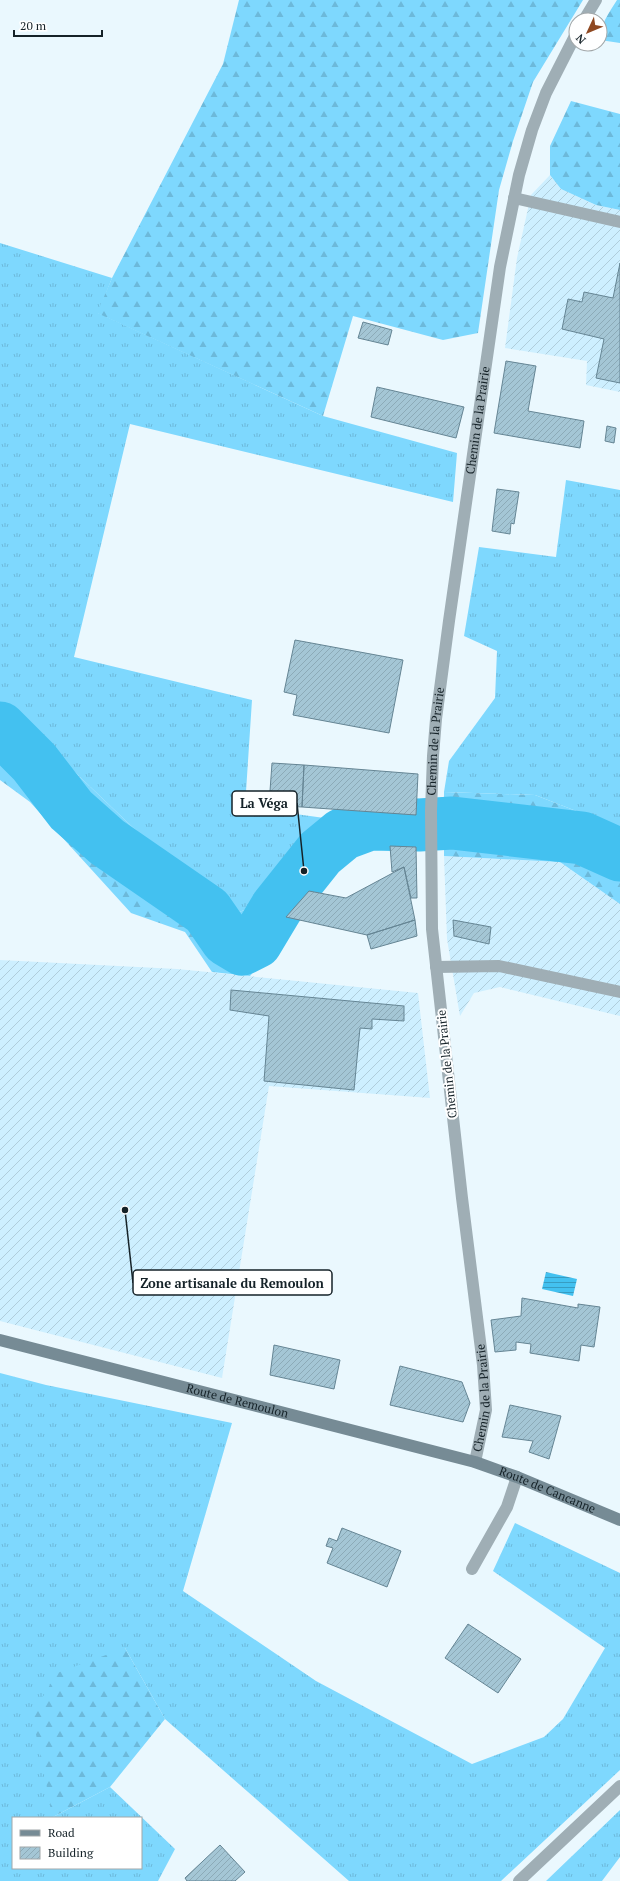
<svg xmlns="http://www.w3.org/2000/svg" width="620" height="1881" viewBox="0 0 620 1881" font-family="'PT Serif',serif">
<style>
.industrial{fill:url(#industrial-furrows)}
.grass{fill:url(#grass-tufts);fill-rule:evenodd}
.forest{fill:url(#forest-firs)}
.water{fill:url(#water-rules)}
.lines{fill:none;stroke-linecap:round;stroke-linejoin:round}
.river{stroke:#43c1f0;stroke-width:53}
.building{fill:url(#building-hatch);stroke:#658594}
.lane{stroke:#9faeb5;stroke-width:12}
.street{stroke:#9faeb5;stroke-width:12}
.secondary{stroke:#768b95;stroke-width:12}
.labels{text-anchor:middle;stroke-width:4;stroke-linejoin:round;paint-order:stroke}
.street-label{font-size:12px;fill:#152228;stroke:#fff}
.leader{fill:none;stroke:#152228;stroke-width:1.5}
.callout-dot{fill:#152228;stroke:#fff;stroke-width:1.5}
.callout{fill:#fff;stroke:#152228;stroke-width:1.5}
.callout-label{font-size:13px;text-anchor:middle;font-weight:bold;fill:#152228}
</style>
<defs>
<pattern id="industrial-furrows" width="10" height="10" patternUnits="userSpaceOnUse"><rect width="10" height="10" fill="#cdefff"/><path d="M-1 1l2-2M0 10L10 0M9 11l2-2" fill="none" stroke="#afcddb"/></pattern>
<pattern id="grass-tufts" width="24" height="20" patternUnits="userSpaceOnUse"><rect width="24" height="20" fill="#7ed8fe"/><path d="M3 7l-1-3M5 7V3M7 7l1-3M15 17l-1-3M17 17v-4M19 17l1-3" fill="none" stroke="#6cb9da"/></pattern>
<pattern id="forest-firs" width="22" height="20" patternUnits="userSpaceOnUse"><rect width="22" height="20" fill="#7ed8fe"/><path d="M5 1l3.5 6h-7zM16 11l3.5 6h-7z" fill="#6cb9da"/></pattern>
<pattern id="water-rules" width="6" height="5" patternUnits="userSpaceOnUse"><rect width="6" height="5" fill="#43c1f0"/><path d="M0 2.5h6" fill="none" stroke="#379cc2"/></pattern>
<pattern id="building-hatch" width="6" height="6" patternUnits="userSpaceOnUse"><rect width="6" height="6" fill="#a4c6d5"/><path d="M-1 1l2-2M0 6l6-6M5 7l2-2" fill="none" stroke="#8caab7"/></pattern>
</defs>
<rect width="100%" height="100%" fill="#eaf8fe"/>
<!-- industrial -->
<path class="industrial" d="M550,175L561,189L596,205L620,210V392L586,385L587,361L505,348L517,258L531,195Z
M444,856L560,862L620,904V1016L500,987L474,993L460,1016L447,939Z
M0,960L177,969L418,993L430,1098L269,1086L222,1378L0,1321Z"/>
<!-- grass -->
<path class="grass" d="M0,243L112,278L98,313L323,416L457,453L453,502L130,424L74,657L252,700L245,807L346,821L313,840L295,859L259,904L237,913L188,880L16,716L0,710Z
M566,480L620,490V828L535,795L444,792L449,761L495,698L497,651L464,636L479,547L556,557Z
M0,1373L46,1385L232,1423L183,1591L316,1681L472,1764L544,1737L563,1719L605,1648L493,1571L515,1523L620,1573V1770L501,1881H349L165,1719L125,1648L53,1817L110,1787L175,1849L158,1881H0ZM13,1818H141V1868H13Z
M620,1810V1857L602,1881H546Z"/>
<!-- forest -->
<path class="forest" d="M239,0H583L533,82L513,141L499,190L478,333L443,340L353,316L323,416L97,313L112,278L223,64Z
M617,0H620V43L600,40C600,24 609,13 617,0Z
M571,101L620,114V210L596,205L561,189L550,175V146Z
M0,710L16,716L188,880L237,913L259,904L285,936L250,976L212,972L185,932L131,913L30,802L0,780Z
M444,792L535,795L620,828V904L560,862L444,856Z
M125,1648L165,1719L110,1787L53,1817L32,1715L57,1673Z"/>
<!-- water -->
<path class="water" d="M546,1272L577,1279L573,1296L542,1289Z"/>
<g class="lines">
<!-- river -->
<path class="river" d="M0,728L34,762L71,810L107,842L207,911L227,940L242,949L256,942L277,907L320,853L343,834L370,824L419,825L452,823L582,838L620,855"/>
</g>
<!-- building -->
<path class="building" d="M620,263V383L596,378L604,339L562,329L568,299L582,302L584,292L613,298Z
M363,322L392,330L388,345L358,338Z
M506,361L536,366L528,411L584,421L580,448L494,433Z
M377,387L464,407L456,438L371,417Z
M607,426L616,428L614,443L605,441Z
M497,489L519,492L514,524L511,523L510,534L492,531Z
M295,640L403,660L389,733L293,715L297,695L284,692Z
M272,763L304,765L302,807L269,805Z
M304,765L418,774L416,815L302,807Z
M390,846L416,847L417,898H411L404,867L392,872Z
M404,867L415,920L367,935L286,917L309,891L346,898Z
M415,920L417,936L371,949L367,935Z
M453,920L491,927L489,944L454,936Z
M231,990L404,1006V1021L372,1019V1029L360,1028L354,1090L264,1081L269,1016L230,1010Z
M522,1298L578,1308V1304L600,1307L594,1347L581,1345L579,1361L530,1353L531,1344L516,1342V1350L495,1352L491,1320L521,1316Z
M274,1345L340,1360L334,1389L270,1375Z
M400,1366L462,1382L470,1403L463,1422L390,1405Z
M510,1405L561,1416L549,1459L529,1452L533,1441L502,1437Z
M342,1528L401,1551L387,1587L327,1563L333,1548L326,1546L329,1538L337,1541Z
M468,1624L521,1659L498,1693L445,1658Z
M220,1845L245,1872L235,1881H187L185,1878Z"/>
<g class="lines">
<!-- lane -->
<path class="lane" d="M514,198L620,222
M436,967L499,966L620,992
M472,1569L507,1507L517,1477"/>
<!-- street -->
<g class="street">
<path d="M584,20L596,0"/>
<path id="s1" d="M475,1462L486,1410L483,1365L462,1198L432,929L431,811L433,756L436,719L449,621L500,267L519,175L532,130L546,93L576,34"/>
<path d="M519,1881L620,1786"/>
</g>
<!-- secondary -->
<path class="secondary" id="s2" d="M0,1340L475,1462L517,1477L620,1520"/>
</g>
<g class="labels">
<!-- street labels -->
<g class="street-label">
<text dy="4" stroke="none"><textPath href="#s1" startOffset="1049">Chemin de la Prairie</textPath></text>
<text dy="4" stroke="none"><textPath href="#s1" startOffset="725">Chemin de la Prairie</textPath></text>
<text transform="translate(447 1064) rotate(-96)" y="4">Chemin de la Prairie</text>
<text dy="4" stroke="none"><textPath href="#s1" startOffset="65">Chemin de la Prairie</textPath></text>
<text dy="4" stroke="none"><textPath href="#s2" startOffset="245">Route de Remoulon</textPath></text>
<text dy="4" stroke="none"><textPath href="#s2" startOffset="568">Route de Cancanne</textPath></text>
</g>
</g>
<!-- callouts -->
<path class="leader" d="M304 871L297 803M125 1210L133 1283"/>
<g class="callout-dot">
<circle cx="304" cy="871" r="4"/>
<circle cx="125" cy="1210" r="4"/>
</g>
<g class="callout">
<rect x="232" y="791" width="65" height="25" rx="4"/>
<rect x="133" y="1270" width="199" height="25" rx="4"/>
</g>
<g class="callout-label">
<text x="264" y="808">La Véga</text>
<text x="232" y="1288">Zone artisanale du Remoulon</text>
</g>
<!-- legend -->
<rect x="12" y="1817" width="130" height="52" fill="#ffffff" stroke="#a1a7a9"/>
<rect x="20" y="1830" width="20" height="6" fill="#768b95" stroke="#a1a7a9"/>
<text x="48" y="1837" font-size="12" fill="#152228">Road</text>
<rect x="20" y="1847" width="20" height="12" fill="url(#building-hatch)" stroke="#a1a7a9"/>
<text x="48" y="1857" font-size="12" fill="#152228">Building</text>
<!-- north arrow -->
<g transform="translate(588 32) rotate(226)"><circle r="19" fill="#ffffff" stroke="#a1a7a9"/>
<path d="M0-3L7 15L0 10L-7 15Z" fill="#8f4922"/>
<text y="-6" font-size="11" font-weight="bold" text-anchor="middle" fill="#152228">N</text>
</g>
<!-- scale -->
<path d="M14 30v6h88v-6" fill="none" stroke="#152228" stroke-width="2"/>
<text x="20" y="30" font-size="12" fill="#152228" stroke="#ffffff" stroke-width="3" paint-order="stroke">20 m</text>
</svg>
